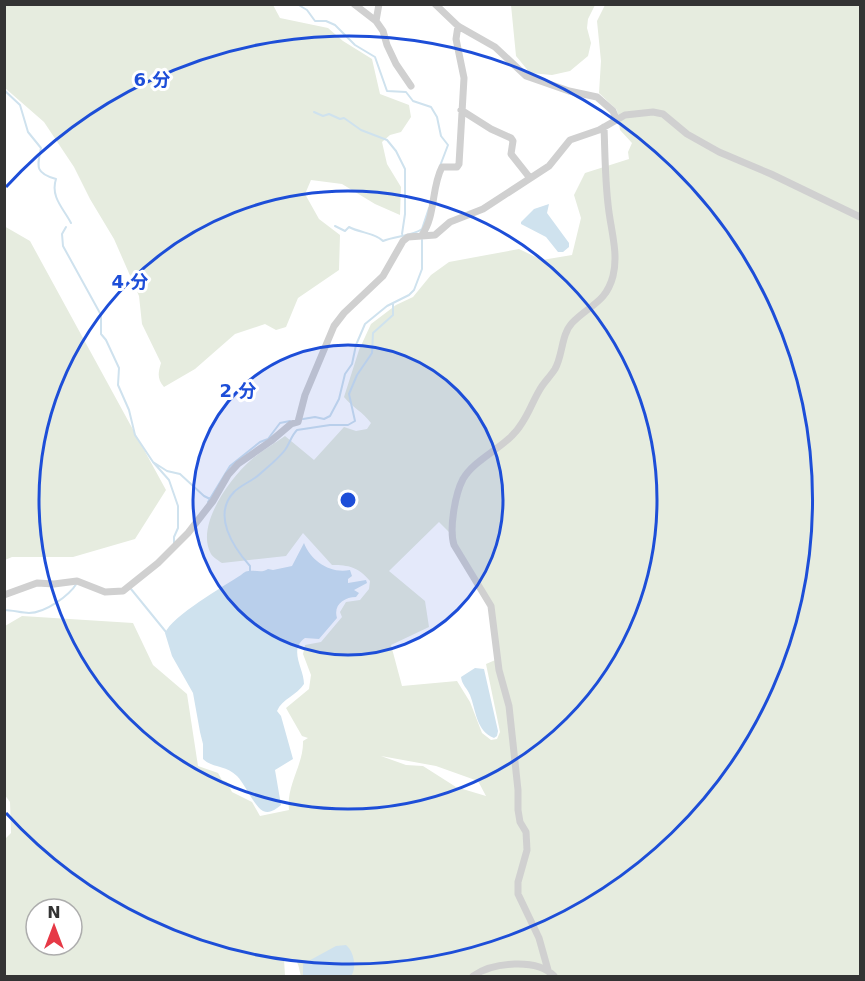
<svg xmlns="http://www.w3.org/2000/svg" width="865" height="981" viewBox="0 0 865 981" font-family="'DejaVu Sans','Noto Sans JP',sans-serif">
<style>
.green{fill:#e6ecdf;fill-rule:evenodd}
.water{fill:#cfe2ee}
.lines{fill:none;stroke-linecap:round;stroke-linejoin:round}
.stream{stroke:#cfe2ee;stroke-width:2}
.street{stroke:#d0d0d0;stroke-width:7}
.ring{fill:none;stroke:#1d4ed8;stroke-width:3}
.centre{fill:#1d4ed8;stroke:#fff;stroke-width:3}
.ring-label{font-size:18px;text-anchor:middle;font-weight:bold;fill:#1d4ed8;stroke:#fff;stroke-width:6;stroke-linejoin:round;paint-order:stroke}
</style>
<rect width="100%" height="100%" fill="#fff"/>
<!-- green -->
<path class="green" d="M4,5H273L280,18L328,28L343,41L372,59L380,94L409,105L411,117L401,132L390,135L382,142L387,164L401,187L400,215L375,204L342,184L311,180L305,194L319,219L340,235L339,270L298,298L286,327L276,330L265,324L235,334L195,369L164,387C157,379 158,373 161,363L142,324L139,296L114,239L90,199L74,167L44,122L5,88Z
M511,5H595L588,19L587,28L591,43L588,56L570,71L552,75L530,73L516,56Z
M605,5H860V976H301C298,965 299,956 284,959L285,976H5L4,840L11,833L10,802L4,794L5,626L22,616L133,623L153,665L187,694L198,766L218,773L222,780L227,782L232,792L252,802L260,816L289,810C286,785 304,764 303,741L308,738L302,736L286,708L309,689L311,675L303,654L305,645L321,642L342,617L340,612L346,602L360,600L369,589L370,581C358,567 349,565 332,565L303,533L286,556L222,563C219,561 213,557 211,554C195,526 230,478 251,460C261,451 274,444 285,436L314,460L344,427L356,431L367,429L371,423C363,412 352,407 344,397L359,350L371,324L396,305L413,297L431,275L449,262L519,249L542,260L572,255L581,218L574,195L585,173L629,159L628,152L632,143L620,130L617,110L599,93L601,61L597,21ZM439,522L452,535L456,545L493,607L500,658L486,664L500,732L497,739L491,740L482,733L470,702L457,681L402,686L391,645L429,627L425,601L389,571ZM381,756L436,766L478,781L486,796L456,787L423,766L406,765ZM36,909H72V945H36Z
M4,226L30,241L166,490L135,539L73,557H12L5,560Z"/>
<!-- water -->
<path class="water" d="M549,204L547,213L569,243V247L563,252H558L546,237L521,224V222L534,209Z
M304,543C311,561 330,574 350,570L352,576L348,579V583L366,580L367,583L354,590L359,593L356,597C344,597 333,605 337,618L319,639L305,638C288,650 304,668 304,684C297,695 282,699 277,711L281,716L293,759L275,770L281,805C276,809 270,814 263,811C254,806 245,784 237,776C226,765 212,768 203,759V744L200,732L193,693L172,656L165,633C172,616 224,586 241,575C249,566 260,575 268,569L273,570L292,566Z
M475,668L484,669L498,731L497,736L494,738C476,731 476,710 470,695C467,688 462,685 461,677Z
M346,945C354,951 357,968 351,976H303V964L336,946Z"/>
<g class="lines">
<!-- stream -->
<path class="stream" d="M297,4L307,10L315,21H326L335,25L355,45L375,57L387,91L406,92L413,101L431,107L437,117L441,136L448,145L440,166
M4,90L20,105L28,132L41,148C37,167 35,173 56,179C50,197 64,209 71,223
M314,112L323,116L329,114L340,119L344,118L361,130L387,140L396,151L405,169V214L402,234
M335,226L345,231L349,227C360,233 376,233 383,241C394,236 413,236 422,229
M66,227L62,234L63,246L101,315V334L106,340L119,368L118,385L129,410L135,435L153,462L167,471L180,474L204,496L210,499
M422,229L429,208
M303,419L315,417L324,419L330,416L339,399L345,374L352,364L356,345L365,324L387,306L409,295L414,290L422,269V240
M153,462L169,480L178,506V528L174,537V543
M208,502L230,466L260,442L268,439L280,423L290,421
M250,571V566C233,547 212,515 234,492C242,484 253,481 261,473C269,466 279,458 285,450C290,443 291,436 297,430L330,425H348L355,421L349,394L357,375L372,353L373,333L393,315V303
M131,589L166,632
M4,610C13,610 21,613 29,613C45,613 69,596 77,583"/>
<!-- street -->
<path class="street" d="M354,4L376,21L383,31L387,45L396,64L411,86
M435,4L458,26L495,47L526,76L569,91L597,97L613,111L616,119
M376,21L379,4
M461,110L491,129L511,138L513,141L511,154L530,178
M422,235C436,215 431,188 442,167H457L459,164L464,78L456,39L458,26
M4,595L37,583L54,584L77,581L105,592L123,591L158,563L188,533L213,501L228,475L238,464L271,441L291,424L298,422L305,395L334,326L344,313L383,276L403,241L408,237L435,235L450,222L483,209L549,166L570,140L599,130L625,115L653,112L663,114L687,134L719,152L771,174L860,217
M548,970L539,938L518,894V882L527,850L526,832L520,822L518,810V790L509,706L499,670L491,606L454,545C449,529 455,494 463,479C476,457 508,447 522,423C529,413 533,401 539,391C543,383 550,377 555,369C563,355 561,335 572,323C589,305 606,303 613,276C619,253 610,227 608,204C605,178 605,153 604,127
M473,976C493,962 537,958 554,976"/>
</g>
<!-- distance rings -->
<circle cx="348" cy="500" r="155" fill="#1d4ed8" fill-opacity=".12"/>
<g class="ring">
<circle cx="348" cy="500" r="155"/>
<circle cx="348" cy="500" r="309"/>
<path d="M6 187A464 464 0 1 1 6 813"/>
</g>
<circle cx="348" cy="500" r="9" class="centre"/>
<g class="ring-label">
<text x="152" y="86">6 分</text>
<text x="130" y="288">4 分</text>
<text x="238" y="397">2 分</text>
</g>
<!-- border -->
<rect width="865" height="981" fill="none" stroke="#333333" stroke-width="12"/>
<!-- north arrow -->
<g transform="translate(54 927)"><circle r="28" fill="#ffffff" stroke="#adadad" stroke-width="1.5"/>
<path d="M0-4.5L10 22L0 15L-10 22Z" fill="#e63946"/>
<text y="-9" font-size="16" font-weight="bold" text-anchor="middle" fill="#333333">N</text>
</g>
</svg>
